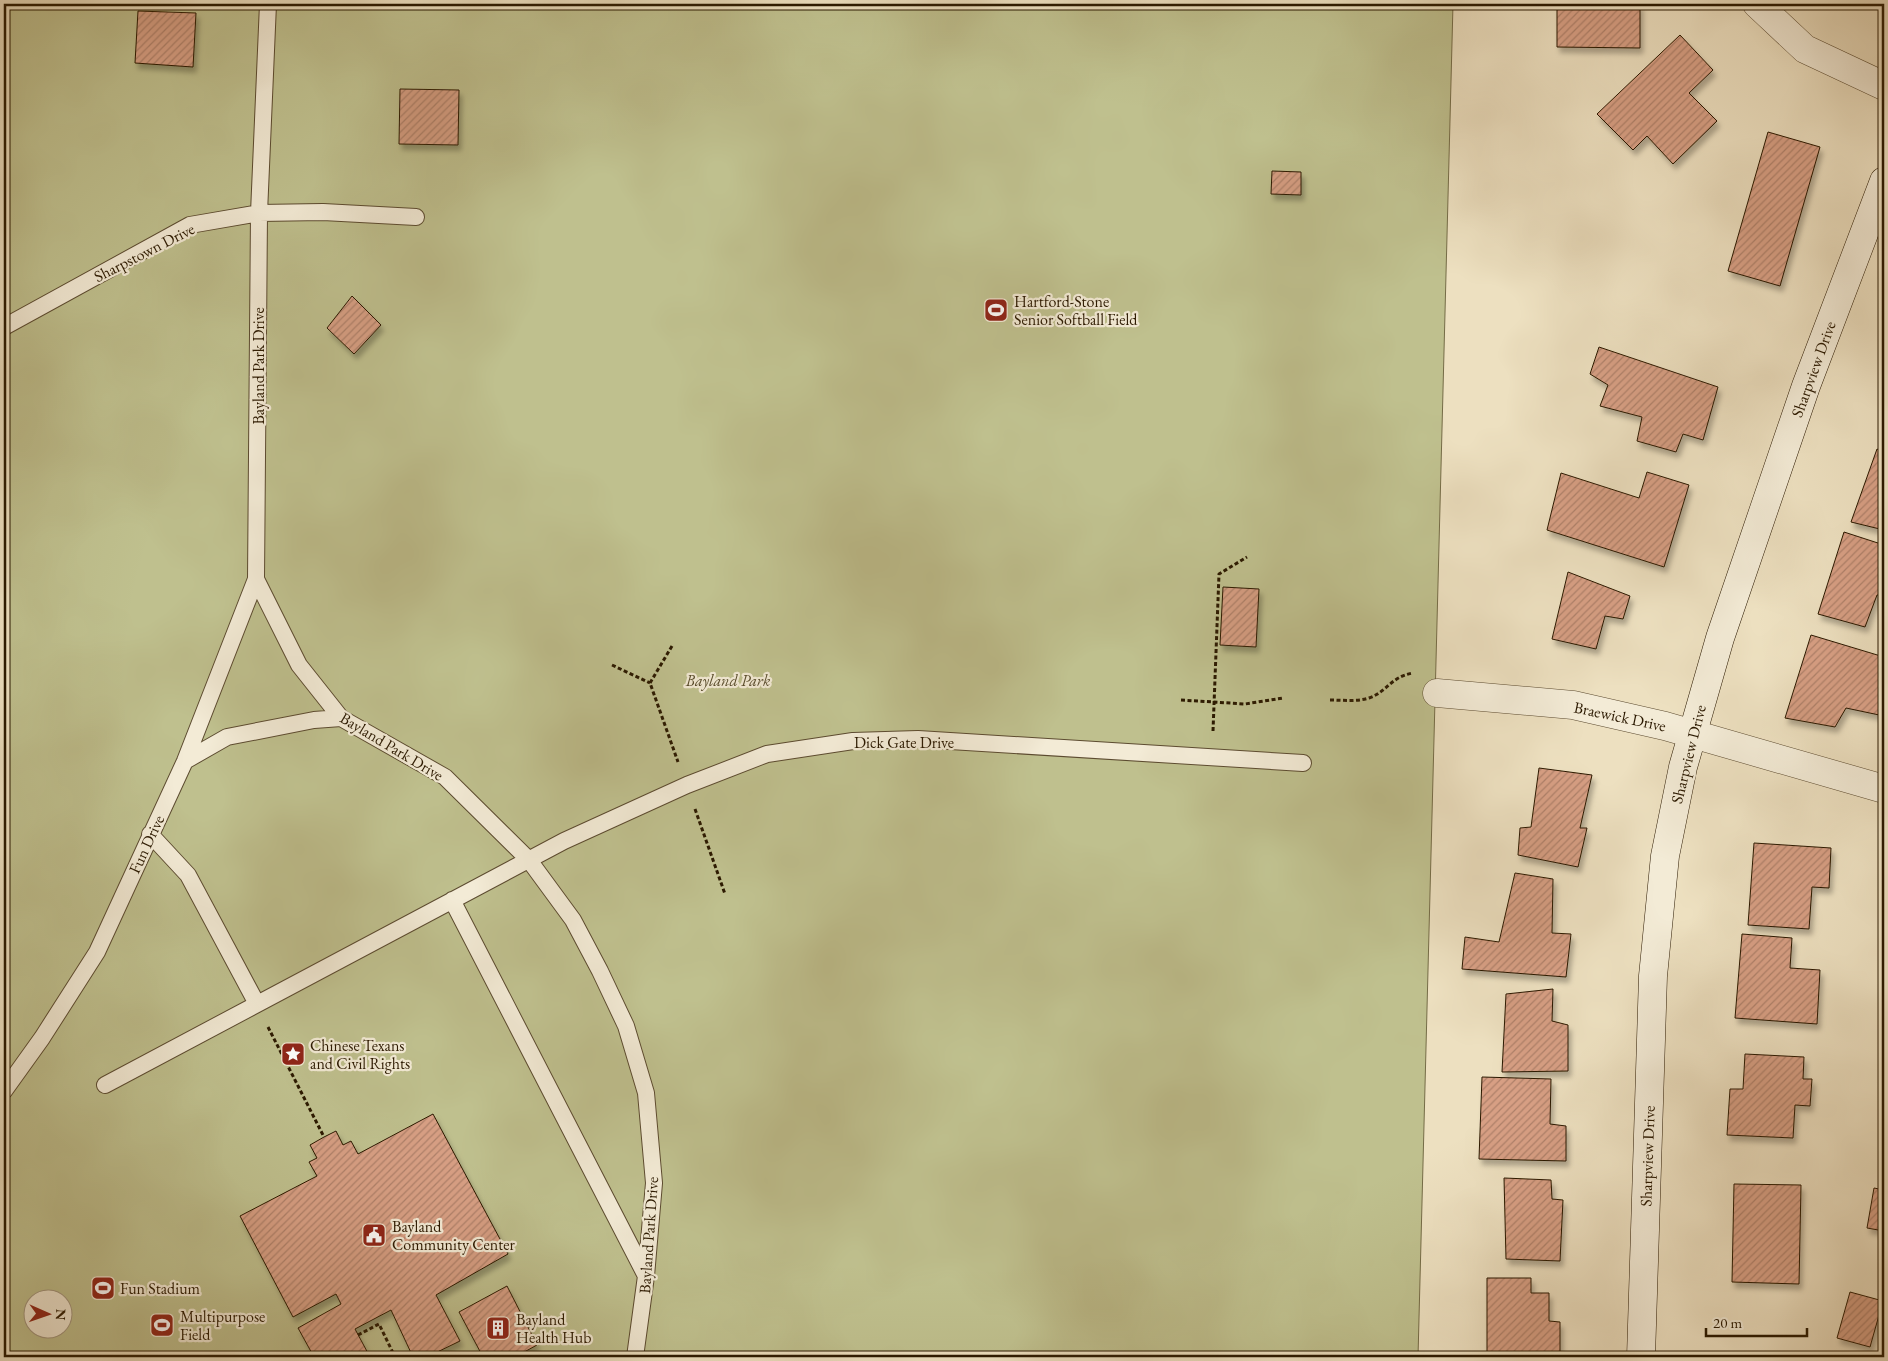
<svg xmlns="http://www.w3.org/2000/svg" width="1888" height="1361" viewBox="0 0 1888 1361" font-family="'EB Garamond',serif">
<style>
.park{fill:#bfc08e;stroke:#756c47;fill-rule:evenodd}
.building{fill:url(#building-hatch);stroke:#2b1900;filter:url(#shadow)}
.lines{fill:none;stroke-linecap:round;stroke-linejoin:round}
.lane-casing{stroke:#5c4b30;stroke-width:18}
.street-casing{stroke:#5c4b30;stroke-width:29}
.secondary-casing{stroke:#2b1900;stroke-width:29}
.path{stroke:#2b1900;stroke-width:3;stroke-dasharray:4 2.5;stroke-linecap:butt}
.lane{stroke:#f3ebd6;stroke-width:16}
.street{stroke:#f3ebd6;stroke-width:28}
.secondary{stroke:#f3ebd6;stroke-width:28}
.labels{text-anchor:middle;stroke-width:4.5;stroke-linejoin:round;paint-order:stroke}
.street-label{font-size:16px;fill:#2b1900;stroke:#f3ebd6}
.poi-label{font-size:16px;fill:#2b1900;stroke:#f3ebd6;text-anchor:start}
.park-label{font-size:16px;font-style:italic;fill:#574b2b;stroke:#f3ebd6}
</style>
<defs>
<pattern id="building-hatch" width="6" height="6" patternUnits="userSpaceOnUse" patternTransform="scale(1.25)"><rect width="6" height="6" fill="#d79f84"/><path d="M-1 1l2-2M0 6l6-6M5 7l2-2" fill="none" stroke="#af816a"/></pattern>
<filter id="shadow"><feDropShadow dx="3" dy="5.5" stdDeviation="2.5" flood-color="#0004"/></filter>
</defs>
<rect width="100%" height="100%" fill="#ede0c0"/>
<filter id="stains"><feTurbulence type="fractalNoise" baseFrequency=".004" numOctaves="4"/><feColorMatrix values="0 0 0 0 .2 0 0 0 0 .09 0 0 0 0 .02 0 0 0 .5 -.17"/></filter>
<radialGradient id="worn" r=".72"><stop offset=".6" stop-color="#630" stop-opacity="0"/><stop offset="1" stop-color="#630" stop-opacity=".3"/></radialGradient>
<!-- park -->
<path class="park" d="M4,4H1453L1418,1357H4ZM32,1298H62V1328H32Z"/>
<!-- building -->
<path class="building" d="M1557,4H1640V48L1557,47Z
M138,11L196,13L193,67L135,63Z
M1680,35L1713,70L1689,93L1717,121L1673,164L1647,136L1633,150L1597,114Z
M400,89L459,90L458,145L399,144Z
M1768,132L1820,147L1780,286L1728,271Z
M1272,171L1301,172V195L1271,194Z
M352,296L381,325L354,354L327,328Z
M1599,347L1718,387L1703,440L1683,434L1676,452L1637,441L1642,417L1600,406L1608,385L1590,374Z
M1877,449L1884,452V530L1851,522Z
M1647,472L1689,485L1664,567L1547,530L1561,473L1639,498Z
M1844,532L1884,545V595H1877L1865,627L1818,614Z
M1568,572L1630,596L1623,619L1605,616L1596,649L1552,639Z
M1223,587L1259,589L1256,647L1220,645Z
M1811,635L1884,657V716L1846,708L1835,727L1785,718Z
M1539,768L1592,775L1580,828H1587L1578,867L1518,855L1520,828L1531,827Z
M1754,843L1831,848L1829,888L1812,887L1809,929L1748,925Z
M1515,873L1553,879L1552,933L1571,934L1566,977L1462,969L1465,937L1499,942Z
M1742,934L1792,938L1790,968L1820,970L1817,1024L1735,1018Z
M1553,989L1552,1021L1568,1025V1071L1502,1072L1506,994Z
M1745,1054L1804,1057L1803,1079H1812L1810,1106L1795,1105L1793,1138L1727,1135L1730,1089H1743Z
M1482,1077L1551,1079L1550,1124L1566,1126V1161L1479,1159Z
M433,1114L508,1254L436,1295L460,1341L427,1357H413L391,1310L355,1329L370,1357H314L298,1328L341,1304L336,1294L293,1317L240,1216L317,1176L309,1162L317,1158L310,1145L324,1137L336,1131L343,1145L351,1141L358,1154Z
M1504,1178L1551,1180L1552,1199L1563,1200L1560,1261L1506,1259Z
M1734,1184L1801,1185L1799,1284L1732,1282Z
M1874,1188L1884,1190V1231L1867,1228Z
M1487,1278H1531V1293H1549V1321L1560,1322V1357H1487Z
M507,1286L537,1345L515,1357H483L459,1312Z
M1850,1292L1883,1301L1870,1347L1837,1338Z"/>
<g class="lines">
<!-- lane casing -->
<g class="lane-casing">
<path id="lane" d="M268,4L259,213L256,579L299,665L341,718L445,777L529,860L573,920L600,971L626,1026L646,1093L654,1183L646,1276L635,1357
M4,327L190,225L259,213L323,212L416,217
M185,761L227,737L314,720L341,718
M150,834L188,875L257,1004
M452,900L646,1276
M105,1085L564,841L687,785L767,754L853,741L918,739L1303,763
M4,1091L42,1038L97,952L185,761L256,579"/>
</g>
<!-- street casing -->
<g class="street-casing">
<path id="street" d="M1757,4L1805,49L1884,86
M1437,693L1573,705L1665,726L1884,789"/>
</g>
<!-- secondary casing -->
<g class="secondary-casing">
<path id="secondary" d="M1641,1357L1653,976L1665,856L1683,767L1720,638L1806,386L1884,181"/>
</g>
<!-- path -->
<path class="path" d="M672,646L650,683L678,762
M612,665L650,683
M1181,700L1245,704L1283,698
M1330,700C1343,700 1356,702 1369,698C1387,692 1390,677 1413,673
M1213,731L1219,574L1247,557
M695,809L725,894
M268,1027L324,1137
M358,1335L379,1324L395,1357
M439,1351L442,1357"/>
<!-- lane -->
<use href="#lane" class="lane"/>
<!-- street -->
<use href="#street" class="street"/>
<!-- secondary -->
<use href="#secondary" class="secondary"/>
</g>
<!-- icons -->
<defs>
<g id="stadium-square" transform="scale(1.25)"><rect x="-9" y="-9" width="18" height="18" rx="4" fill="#8f2418" stroke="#f3ebd6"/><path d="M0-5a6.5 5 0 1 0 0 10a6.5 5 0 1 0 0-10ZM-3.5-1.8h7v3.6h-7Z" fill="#fff"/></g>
<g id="sight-square" transform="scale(1.25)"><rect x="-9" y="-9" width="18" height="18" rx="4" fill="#8f2418" stroke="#f3ebd6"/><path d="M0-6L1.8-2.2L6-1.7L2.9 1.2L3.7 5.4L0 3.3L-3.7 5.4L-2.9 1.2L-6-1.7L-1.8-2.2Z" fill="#fff"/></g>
<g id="civic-square" transform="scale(1.25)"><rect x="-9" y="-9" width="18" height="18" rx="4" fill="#8f2418" stroke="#f3ebd6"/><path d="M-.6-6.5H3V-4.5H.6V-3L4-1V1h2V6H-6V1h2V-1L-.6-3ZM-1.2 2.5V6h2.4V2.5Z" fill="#fff"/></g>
<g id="building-square" transform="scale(1.25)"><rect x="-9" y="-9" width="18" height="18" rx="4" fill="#8f2418" stroke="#f3ebd6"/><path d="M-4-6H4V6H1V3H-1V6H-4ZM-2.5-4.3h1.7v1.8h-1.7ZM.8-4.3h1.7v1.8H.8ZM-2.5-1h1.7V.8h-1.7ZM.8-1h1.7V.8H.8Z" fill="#fff"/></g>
</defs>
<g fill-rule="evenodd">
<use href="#stadium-square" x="996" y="310"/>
<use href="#sight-square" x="293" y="1054"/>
<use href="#civic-square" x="374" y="1235"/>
<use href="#stadium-square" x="103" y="1288"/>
<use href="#stadium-square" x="162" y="1325"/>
<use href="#building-square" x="498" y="1328"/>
</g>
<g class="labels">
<!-- street labels -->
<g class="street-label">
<text transform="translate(144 252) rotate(-27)" y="6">Sharpstown Drive</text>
<text transform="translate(258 366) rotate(-90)" y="6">Bayland Park Drive</text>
<text transform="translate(1813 369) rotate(-70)" y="6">Sharpview Drive</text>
<text transform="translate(1620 716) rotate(12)" y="6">Braewick Drive</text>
<text x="904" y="748">Dick Gate Drive</text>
<text transform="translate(392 746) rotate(31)" y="6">Bayland Park Drive</text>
<text transform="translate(1688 754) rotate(-76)" y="6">Sharpview Drive</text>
<text transform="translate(146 844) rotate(-65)" y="6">Fun Drive</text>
<text transform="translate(1647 1156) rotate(-88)" y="6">Sharpview Drive</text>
<text transform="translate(648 1235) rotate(-86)" y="6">Bayland Park Drive</text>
</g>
<!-- poi labels -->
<g class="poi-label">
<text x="1014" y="307">Hartford-Stone<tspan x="1014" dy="18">Senior Softball Field</tspan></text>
<text x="310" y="1051">Chinese Texans<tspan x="310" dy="18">and Civil Rights</tspan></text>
<text x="392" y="1232">Bayland<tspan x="392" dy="18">Community Center</tspan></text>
<text x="120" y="1294">Fun Stadium</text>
<text x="180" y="1322">Multipurpose<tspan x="180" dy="18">Field</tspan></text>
<text x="516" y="1325">Bayland<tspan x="516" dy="18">Health Hub</tspan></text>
</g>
<!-- park labels -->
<g class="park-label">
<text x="728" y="686">Bayland Park</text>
</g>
</g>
<!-- margin -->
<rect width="1888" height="1361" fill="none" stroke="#ede0c0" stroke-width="20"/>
<rect x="5" y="5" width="1878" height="1351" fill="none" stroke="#2b1900" stroke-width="2.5"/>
<rect x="10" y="10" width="1868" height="1341" fill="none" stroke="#2b1900"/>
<!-- north arrow -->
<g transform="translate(48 1314) rotate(92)"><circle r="24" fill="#f3ebd6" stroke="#a39780"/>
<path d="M0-4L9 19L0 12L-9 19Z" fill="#8f2418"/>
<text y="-8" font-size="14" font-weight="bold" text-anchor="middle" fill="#2b1900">N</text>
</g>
<!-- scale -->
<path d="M1706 1328v8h101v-8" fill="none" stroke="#2b1900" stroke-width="2.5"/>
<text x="1713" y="1328" font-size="15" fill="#2b1900" stroke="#f3ebd6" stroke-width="4" paint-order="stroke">20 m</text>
<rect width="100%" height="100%" filter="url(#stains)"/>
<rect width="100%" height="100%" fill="url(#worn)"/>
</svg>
